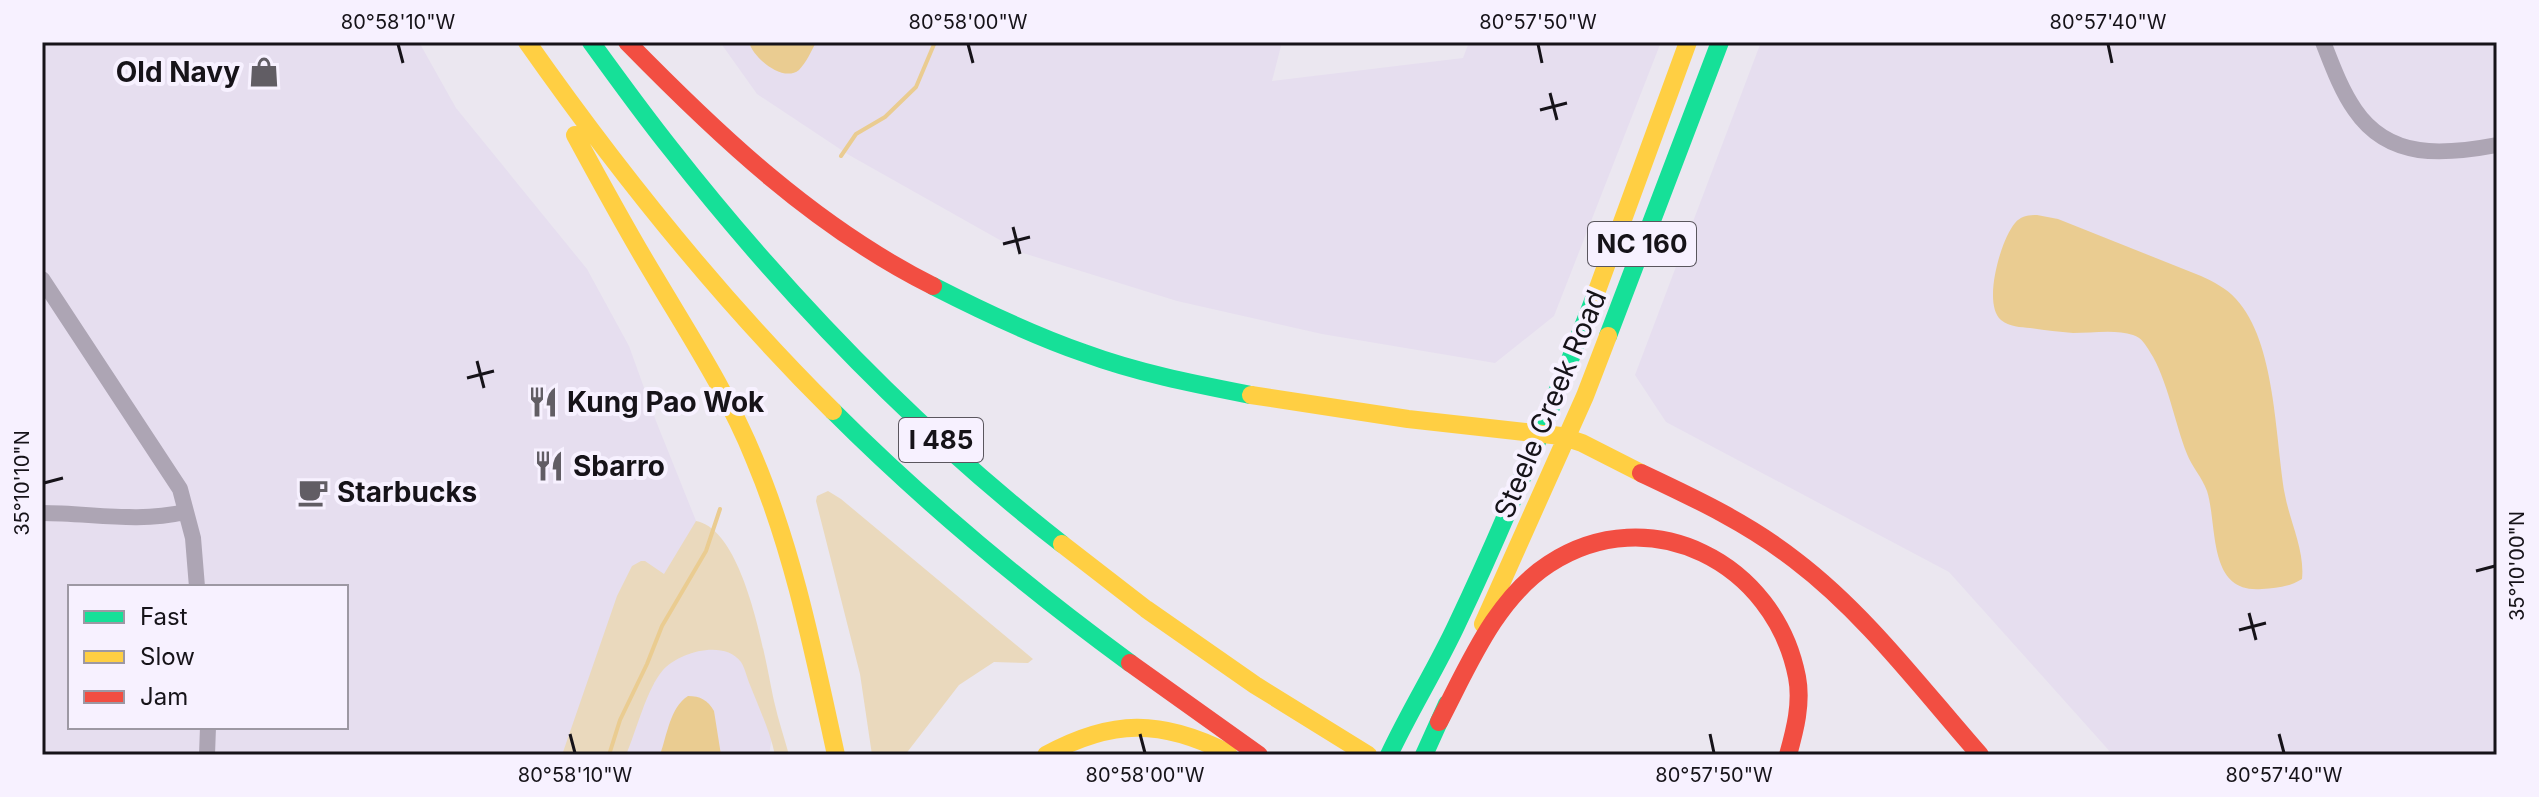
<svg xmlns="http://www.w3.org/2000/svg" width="2539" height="797" viewBox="0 0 2539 797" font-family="Inter,sans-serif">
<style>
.built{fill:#e6deef;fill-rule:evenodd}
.green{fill:#ead9bd}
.water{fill:#eacc91}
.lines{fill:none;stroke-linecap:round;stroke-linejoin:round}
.stream{stroke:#eacc91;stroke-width:4}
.street{stroke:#ada5b4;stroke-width:16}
.fast{stroke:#16e098;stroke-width:18}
.slow{stroke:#ffcf43;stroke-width:18}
.jam{stroke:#f24e42;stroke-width:18}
.ticks{fill:none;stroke:#161319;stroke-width:3}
.labels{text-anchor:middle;stroke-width:8;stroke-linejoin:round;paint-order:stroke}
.shield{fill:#f7f1ff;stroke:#5a565e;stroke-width:2}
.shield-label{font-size:26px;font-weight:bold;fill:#161319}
.poi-label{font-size:28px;font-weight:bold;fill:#161319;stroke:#f7f1ff;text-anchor:start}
.street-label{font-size:28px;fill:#161319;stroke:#f7f1ff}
.neatline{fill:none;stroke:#161319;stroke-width:3}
.ticks-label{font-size:20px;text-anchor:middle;fill:#161319}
</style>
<rect width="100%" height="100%" fill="#ebe7f0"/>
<!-- built -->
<path class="built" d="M42,42H419L456,108L587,269L629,346L656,421L775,718L769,755H42ZM70,587H346V727H70Z
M720,42H1282L1272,81L1463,58L1469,42H1661L1554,316L1495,363L1322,334L1177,301L1023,253L849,155L757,94Z
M1761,42H2497V755H2113L1949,572L1666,422L1635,375Z"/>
<!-- green -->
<path class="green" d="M828,491L841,499L1033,659L1028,663L994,662L959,685L905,755H872L860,674L816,501L817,496Z
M696,521C745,530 765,659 774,701C778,719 784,737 789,755H775C770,731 759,708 750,685C747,678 745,668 741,662C724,639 679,652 663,670C647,688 636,732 626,755H562L617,596L632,566L641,561H645L664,574Z"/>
<!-- water -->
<path class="water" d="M749,42H816C812,50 806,63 799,70C783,83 753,58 749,42Z
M2037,215L2058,219L2201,276C2214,282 2226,288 2236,299C2276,342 2275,438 2285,495C2290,522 2305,551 2302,579C2289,587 2277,588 2262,589C2207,594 2218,526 2207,491C2202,477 2192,467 2187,454C2175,424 2167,378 2150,352C2145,344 2142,338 2133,335C2116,329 2091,333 2073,333C2059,332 2044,330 2030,328C2021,327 2009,327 2001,320C1982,304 2001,239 2015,223C2021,216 2028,215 2037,215Z
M688,696C700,696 708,700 714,711L721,755H660C667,736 670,707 688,696Z"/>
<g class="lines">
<!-- stream -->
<path class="stream" d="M841,156L856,134L885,117L916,87L935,42
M609,755L620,720L647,664L662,626L706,551L720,509"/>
<!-- street -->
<path class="street" d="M2323,42C2332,65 2341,90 2355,110C2389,160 2444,155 2497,145
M42,279L180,489L193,538L197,587
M42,513C91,513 137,523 185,512
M207,755L208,727"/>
<!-- fast -->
<path class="fast" d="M591,42C617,78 643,114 671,149C785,294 916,430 1062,544
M933,286C982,311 1032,335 1084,353C1138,373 1195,384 1251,395
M1608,336L1720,42
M833,411C925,503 1025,586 1130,663
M1389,755C1410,710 1436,669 1457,624C1508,517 1552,406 1595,296
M1424,755L1447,704"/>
<!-- slow -->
<path class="slow" d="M527,42C619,173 719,298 833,411
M575,135C601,183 627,231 655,277C690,336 728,394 754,458C794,553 814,655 836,755
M1595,296L1688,42
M1251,395L1408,419L1561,436L1582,443L1641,473
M1062,544L1146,609L1255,685L1368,755
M1483,624L1585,396L1608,336
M1046,755C1112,719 1161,719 1228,753"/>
<!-- jam -->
<path class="jam" d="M627,42C718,135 815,227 933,286
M1641,473C1694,498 1748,523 1795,560C1866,614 1921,688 1980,755
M1130,663L1259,755
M1439,722C1468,667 1495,599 1549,564C1650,498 1775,563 1797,677C1802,703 1795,730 1788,755"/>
</g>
<!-- ticks -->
<path class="ticks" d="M398,44L403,63M968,44L973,63M1538,44L1542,63M2108,44L2112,63M1550,93L1557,120M1540,110L1567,103M1013,227L1020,254M1003,244L1030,237M477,361L484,388M467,378L494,371M44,483L63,478M2476,571L2495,566M2249,613L2256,640M2239,630L2266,623M570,734L575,753M1140,734L1145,753M1710,734L1714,753M2279,734L2284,753"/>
<!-- icons -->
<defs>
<g id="shop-bare" transform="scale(2.4)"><path d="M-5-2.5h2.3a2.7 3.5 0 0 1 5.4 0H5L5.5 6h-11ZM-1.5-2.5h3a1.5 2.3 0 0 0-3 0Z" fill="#615d64" stroke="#f7f1ff" stroke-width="2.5" paint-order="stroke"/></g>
<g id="restaurant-bare" transform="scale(2.4)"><path d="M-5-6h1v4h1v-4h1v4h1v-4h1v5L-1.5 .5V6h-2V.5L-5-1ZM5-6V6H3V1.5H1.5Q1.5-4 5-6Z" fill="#615d64" stroke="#f7f1ff" stroke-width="2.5" paint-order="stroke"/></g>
<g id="cafe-bare" transform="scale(2.4)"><path d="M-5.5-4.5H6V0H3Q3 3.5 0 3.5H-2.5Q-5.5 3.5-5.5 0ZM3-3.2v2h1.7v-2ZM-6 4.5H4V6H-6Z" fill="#615d64" stroke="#f7f1ff" stroke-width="2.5" paint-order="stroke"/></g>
</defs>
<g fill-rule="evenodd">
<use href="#shop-bare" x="264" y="72"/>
<use href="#restaurant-bare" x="543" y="402"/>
<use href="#restaurant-bare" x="549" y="466"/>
<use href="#cafe-bare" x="313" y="492"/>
</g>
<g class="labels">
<!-- shield labels -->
<g class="shield">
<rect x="1588" y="222" width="108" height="44" rx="6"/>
<rect x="899" y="418" width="84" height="44" rx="6"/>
</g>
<g class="shield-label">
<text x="1642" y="253">NC 160</text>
<text x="941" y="449">I 485</text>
</g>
<!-- poi labels -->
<g class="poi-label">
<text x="240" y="82" text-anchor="end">Old Navy</text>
<text x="567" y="412">Kung Pao Wok</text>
<text x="573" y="476">Sbarro</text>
<text x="337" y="502">Starbucks</text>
</g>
<!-- street labels -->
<g class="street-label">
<text transform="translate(1550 404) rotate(-67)" y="10">Steele Creek Road</text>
</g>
</g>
<!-- border -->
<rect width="2539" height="797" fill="none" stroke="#f7f1ff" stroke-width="88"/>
<!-- legend -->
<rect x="68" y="585" width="280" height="144" fill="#f7f1ff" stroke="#9d98a3" stroke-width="2"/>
<rect x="84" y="611" width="40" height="12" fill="#16e098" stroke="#9d98a3" stroke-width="2"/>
<text x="140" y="625" font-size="24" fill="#161319">Fast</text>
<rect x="84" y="651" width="40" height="12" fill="#ffcf43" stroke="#9d98a3" stroke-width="2"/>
<text x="140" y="665" font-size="24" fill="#161319">Slow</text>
<rect x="84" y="691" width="40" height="12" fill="#f24e42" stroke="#9d98a3" stroke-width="2"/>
<text x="140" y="705" font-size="24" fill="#161319">Jam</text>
<rect x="44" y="44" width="2451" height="709" class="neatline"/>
<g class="ticks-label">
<text x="398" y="29">80°58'10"W</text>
<text x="968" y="29">80°58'00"W</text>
<text x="1538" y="29">80°57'50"W</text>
<text x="2108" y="29">80°57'40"W</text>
<text transform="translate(22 483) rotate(-90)" y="7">35°10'10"N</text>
<text transform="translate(2517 566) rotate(-90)" y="7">35°10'00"N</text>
<text x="575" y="782">80°58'10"W</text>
<text x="1145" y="782">80°58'00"W</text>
<text x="1714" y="782">80°57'50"W</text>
<text x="2284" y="782">80°57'40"W</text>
</g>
</svg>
